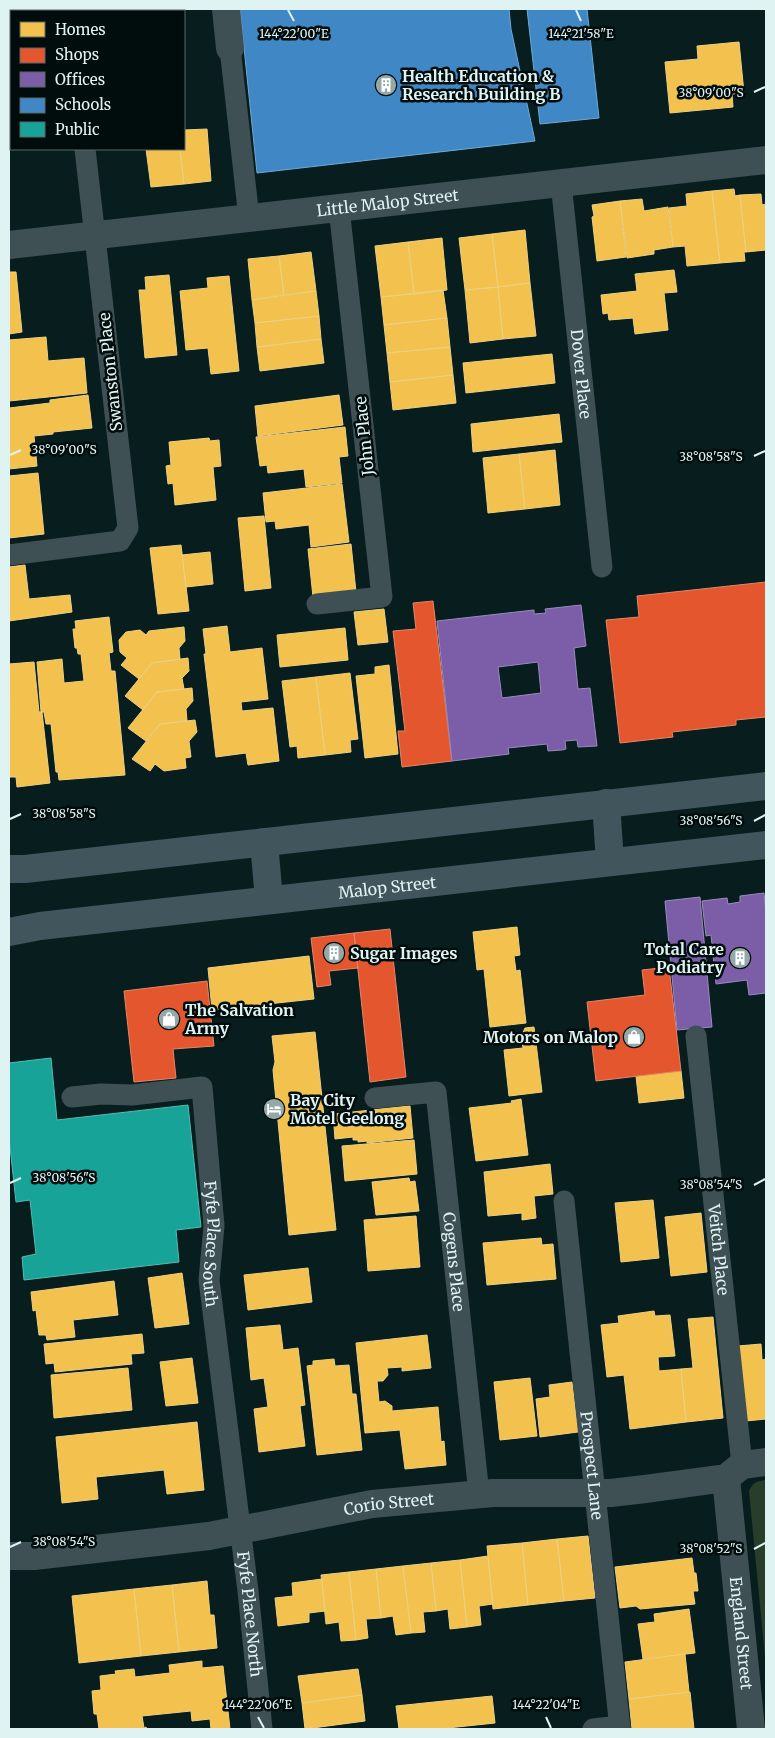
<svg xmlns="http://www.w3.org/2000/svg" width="775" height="1738" viewBox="0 0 775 1738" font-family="Merriweather,serif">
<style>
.green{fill:#293d2b}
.homes{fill:#f2c14e;stroke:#edd080}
.shops{fill:#e4572e;stroke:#e38669}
.offices{fill:#7b5ea7;stroke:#998bbe;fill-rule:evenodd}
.schools{fill:#3f88c5;stroke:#6fa8d3}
.public{fill:#17a398;stroke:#53bbb3}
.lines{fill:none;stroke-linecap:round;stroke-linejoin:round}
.lane{stroke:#3e5053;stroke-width:21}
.street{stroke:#3e5053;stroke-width:28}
.secondary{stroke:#40565c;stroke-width:28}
.ticks{fill:none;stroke:#e0f3f3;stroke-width:2}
.labels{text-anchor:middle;stroke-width:5;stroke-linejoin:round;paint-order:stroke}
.poi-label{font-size:16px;font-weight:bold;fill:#e0f3f3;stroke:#010c0c;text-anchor:start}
.street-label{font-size:16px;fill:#e0f3f3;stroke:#010c0c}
.ticks-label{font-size:12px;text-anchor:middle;fill:#e0f3f3;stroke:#010c0c;stroke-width:5;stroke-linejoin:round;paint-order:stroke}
</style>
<rect width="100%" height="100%" fill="#081e1e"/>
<!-- green -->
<path class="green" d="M766,1480V1668L749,1491C753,1482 757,1481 766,1480Z"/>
<!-- homes -->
<path class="homes" d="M739,42L744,93L732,94L733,107L670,113L665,62L698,59L697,46Z
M207,129L211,181L184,184L180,149H184V130Z
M146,149H180L184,184L151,187Z
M734,189L735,196L740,195L746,252H744L745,261L720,263L712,191Z
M712,191L720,263L687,266L685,246L673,247L669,208L687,206L686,194Z
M761,194L762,205L766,204V250L746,252L740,195Z
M642,199L644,211L668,207L673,247L654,250V254L627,258L620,201Z
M620,201L626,257L597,261L592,217L594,216L592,205Z
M525,230L530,283L498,287L492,234Z
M492,234L498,287L465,290L459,238Z
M442,238L447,290L414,294L408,242Z
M408,242L414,294L381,297L375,246Z
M311,252L316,291L284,295L279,256Z
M279,256L284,295L252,300L248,259Z
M674,270L677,292L664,293L668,330L635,334L633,318L609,320L608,313L603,314L601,295L637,291L635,274Z
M9,272H16L22,332L9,334Z
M169,275L177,355L145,358L139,290H146L145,277Z
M229,276L239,371L211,374L208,348L186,350L180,291L208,288L207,278Z
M530,283L536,336L503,339L498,287Z
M498,287L503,339L470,343L465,290Z
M443,290L447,318L384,325L381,297Z
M316,291L319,316L255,323L252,300Z
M319,316L321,339L257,347L255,323Z
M447,318L450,347L387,353L384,325Z
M46,337L48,361L84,358L87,393L9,401V340Z
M321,339L324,363L260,371L257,347Z
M450,347L453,375L390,382L387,353Z
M552,354L555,383L466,393L463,363Z
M453,375L456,403L393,410L390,382Z
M88,395L92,428L53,432V434L34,436L37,466L9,469V408L50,403V400Z
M339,395L343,425L258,436L255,406Z
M559,414L562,442L473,452L471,424Z
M345,427L348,456L339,457L342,483L306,487L304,469L268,473L267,465L260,466L256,437Z
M209,438L210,441L219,440L221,466L213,467L216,500L175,505L173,483L168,484L166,466L171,465L169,442Z
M555,450L560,505L525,509L519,454Z
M519,454L525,509L488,513L483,458Z
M38,473L44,534L9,538V476Z
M342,484L349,542L311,547L309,525L276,529L275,521L266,522L263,493Z
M264,516L271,588L245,591L238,518Z
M351,544L356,592L313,597L308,549Z
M181,545L189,611L158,614L150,548Z
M210,552L213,584L186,587L182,555Z
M25,565L29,599L70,595L72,612L9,621V567Z
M384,609L388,642L358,645L354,612Z
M109,617L113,652L109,653L111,671H115L125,775L59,780L58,772H56L51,724H46L44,712H41L37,662L62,659L64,683L84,681L81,654H78L77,648H75L73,629H76L75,621Z
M227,626L230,652L262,648L268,699L241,702L242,711L273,708L279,761L248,765L246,753L216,757L204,654H206L203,629Z
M184,627L185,641L179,648L180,659L152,663L139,679L121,665L127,658L120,652L119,640L126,632L140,630L146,635L149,631Z
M345,628L348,660L280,667L277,635Z
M188,658L189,671L182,678L184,689L157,692L143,710L125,696L152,663Z
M34,662L39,712H42L50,783L17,787L16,777H9V715H10L9,664Z
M389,665L398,754L365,758L356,676L375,674V667Z
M350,673L358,739L350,740L351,752L325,755L316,677Z
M316,677L325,755L298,758L297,746L290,747L282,681Z
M192,688L193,701L186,709L187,721L160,724L146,741L128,728L157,692Z
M195,720L197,732L189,741L191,757L185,758L186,768L164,771L155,764L150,771L132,759L160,724Z
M517,927L520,955L514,956L516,971L520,970L526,1023L490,1027L484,969L477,970L473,932Z
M309,956L314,999L212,1010L208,968Z
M534,1027L542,1092L509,1096L504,1050L523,1048L521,1037L525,1028Z
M315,1032L336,1230L289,1235L273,1070L275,1062L272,1036Z
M681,1071L684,1098L639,1103L636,1076Z
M521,1099L528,1155L476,1161L469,1108L512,1103L511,1101Z
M410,1106L413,1138L367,1143V1141L358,1142V1140H353V1137L335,1139L333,1114Z
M414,1140L417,1174L345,1181L342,1146Z
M550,1164L553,1194L534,1196L536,1218L522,1220V1213L488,1216L484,1172Z
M409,1178L410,1182L415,1181L419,1211L376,1215L372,1182Z
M653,1200L659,1258L621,1262L615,1203Z
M701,1213L707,1272L671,1276L665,1217Z
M416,1216L420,1267L368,1271L364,1220Z
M541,1238L542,1245L553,1244L556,1279L487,1285L483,1243Z
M308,1268L312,1302L248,1310L244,1275Z
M182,1273L189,1324L155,1328L148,1278Z
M114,1281L118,1315L73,1320L75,1337L47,1340L46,1335H39L36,1310L33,1311L31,1292Z
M654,1311L655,1316L670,1315L675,1356L658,1357L659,1371L681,1369L686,1422L630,1429L624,1375L607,1377L601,1325L619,1323L618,1316Z
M713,1317L723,1418L686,1422L681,1369L693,1368L688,1319Z
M280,1325L283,1350L298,1348L305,1405L300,1406L305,1446L259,1452L254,1409L268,1407L264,1378L251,1380L246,1328Z
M142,1334L144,1353L131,1354L132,1364L55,1372L54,1363L46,1364L44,1344Z
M427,1335L431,1368L402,1371V1367L387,1368L388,1375L383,1381H377L379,1402L385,1401L392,1406V1411L438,1407L441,1442L444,1441L446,1465L405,1469L400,1430L365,1433L356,1343Z
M761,1344L762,1360L766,1359V1419L746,1421L738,1346Z
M192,1358L198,1403L166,1406L160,1362Z
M334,1359L335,1366L349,1365L352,1394H356L362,1450L317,1455L307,1366L313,1365V1361Z
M128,1368L132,1410L54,1418L51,1375Z
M530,1378L537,1436L500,1440L494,1382Z
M572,1382L578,1432L540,1437L536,1399L550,1397L549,1385Z
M197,1422L204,1490L167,1494L164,1470L96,1477L98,1499L62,1503L56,1437Z
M588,1536L595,1598L564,1601L557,1539Z
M557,1539L564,1601L528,1605L522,1543Z
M522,1543L528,1605L493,1609L487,1546Z
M488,1556L493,1604L479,1606L481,1625L467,1627L460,1560Z
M692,1558L694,1573H696L698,1591H693L695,1604L640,1609L636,1606L620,1608L615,1567Z
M460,1560L467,1627L450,1629L448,1609L436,1611L431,1563Z
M431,1563L436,1611L423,1612L425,1632L411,1633L403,1566Z
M403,1566L411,1633L396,1635L393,1616L381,1618L376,1569Z
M376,1569L381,1618L366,1619L368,1638L356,1640L349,1572Z
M349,1572L356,1640L341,1641L339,1622L326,1624L321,1575Z
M322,1579L325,1611L309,1613V1622L278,1626L275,1598L293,1596L292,1583Z
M207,1581L210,1615H214L217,1648L179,1652L172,1585Z
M172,1585L179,1652L141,1656L134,1589Z
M134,1589L141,1656L79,1663L72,1596Z
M689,1609L695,1653L643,1659L638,1624L655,1622L654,1614Z
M685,1654L689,1692L629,1699L625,1662Z
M202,1661V1668L223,1666L230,1729H211L210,1719L192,1721L191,1711L142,1716L144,1728L146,1727L147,1729H99L97,1714H94L92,1691L101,1690L100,1676L116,1674L115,1671L134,1669L135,1677L170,1673L169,1665Z
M358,1669L362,1695L302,1703L298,1676Z
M690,1692L694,1729H632L629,1699Z
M362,1695L365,1721L305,1729L302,1703Z
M492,1696L495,1723L438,1729H399L396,1706Z"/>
<!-- shops -->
<path class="shops" d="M766,582V717L736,720V725L672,732L673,737L620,743L606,620L639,617L637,596Z
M433,601L452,761L402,767L398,731H405L393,631L416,629L413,603Z
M390,929L406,1077L370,1082L354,933Z
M354,933L358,968L329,971L331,985L317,987L311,938Z
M669,967L681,1071L596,1081L587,1002L645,995L642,970Z
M207,981L214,1046L173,1049L176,1078L134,1082L124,991Z"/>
<!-- offices -->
<path class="offices" d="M581,605L586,646L574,648L578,689L590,688L597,746L578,747L577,740L565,741L566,749L562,750L548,751L547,744L508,748L509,754L452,761L437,621L534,610V614L546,613L545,609ZM538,662L541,693L502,698L498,667Z
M764,893L766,913V993L749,995L747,980L716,984L711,935L706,936L702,901L727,898L728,904L740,902V896Z
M700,897L712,1027L677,1030L665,901Z"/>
<!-- schools -->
<path class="schools" d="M240,9H509L511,29L535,141L257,173Z
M527,9H587L599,118L540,124Z"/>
<!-- public -->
<path class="public" d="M51,1058L57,1120L188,1105L201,1227L176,1230L179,1262L24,1280L22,1257L36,1254L30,1200L16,1202L9,1138V1063Z"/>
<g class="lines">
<!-- lane -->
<g class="lane">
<path d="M71,9V11"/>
<path d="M230,48L249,218"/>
<path id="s1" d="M561,183L602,567"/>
<path d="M9,555L120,541L128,528L85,149"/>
<path d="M317,604L382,597L339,208"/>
<path id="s2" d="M696,1036L742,1465"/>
<path id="s3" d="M72,1097L101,1094L132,1095L202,1087L214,1226L209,1280L248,1591L262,1729"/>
<path id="s4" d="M375,1098L436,1092L479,1494"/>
<path id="s5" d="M564,1201L620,1729"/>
<path d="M593,1729L620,1726"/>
</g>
<!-- street -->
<g class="street">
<path d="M226,9L230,48"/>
<path id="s6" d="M9,245L766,160"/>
<path id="s7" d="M726,1478L751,1729"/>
<path id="s8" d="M9,1556H34L209,1536L372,1504L493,1493H611L645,1489L726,1478L742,1465L766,1462"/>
</g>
<!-- secondary -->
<g class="secondary">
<path d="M606,803L610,862"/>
<path d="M264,842L269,900"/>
<path d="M9,869H25L766,786"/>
<path id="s9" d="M9,932L40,926L766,845"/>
</g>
</g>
<!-- ticks -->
<path class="ticks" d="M288,10L294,21M576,10L581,21M754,92L765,87M10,455L21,450M754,456L765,451M10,819L21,814M754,821L765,815M10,1183L21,1178M754,1185L765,1179M10,1547L21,1542M754,1549L765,1543M258,1717L264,1728M546,1717L551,1728"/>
<!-- icons -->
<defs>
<g id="building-disc" transform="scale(1.125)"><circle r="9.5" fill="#94a8a8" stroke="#010c0c"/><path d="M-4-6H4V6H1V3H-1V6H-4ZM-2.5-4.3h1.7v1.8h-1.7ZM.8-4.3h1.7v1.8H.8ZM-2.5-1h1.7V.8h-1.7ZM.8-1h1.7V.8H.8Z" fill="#fff"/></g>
<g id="shop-disc" transform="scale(1.125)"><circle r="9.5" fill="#94a8a8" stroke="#010c0c"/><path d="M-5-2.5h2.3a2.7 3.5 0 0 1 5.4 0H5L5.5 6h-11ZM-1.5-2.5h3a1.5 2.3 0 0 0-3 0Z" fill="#fff"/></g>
<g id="hotel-disc" transform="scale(1.125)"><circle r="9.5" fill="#94a8a8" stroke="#010c0c"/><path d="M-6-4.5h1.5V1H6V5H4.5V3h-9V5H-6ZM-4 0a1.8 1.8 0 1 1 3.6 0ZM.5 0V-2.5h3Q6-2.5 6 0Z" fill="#fff"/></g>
</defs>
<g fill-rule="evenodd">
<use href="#building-disc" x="386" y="85"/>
<use href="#building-disc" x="334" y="953"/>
<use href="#building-disc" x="740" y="958"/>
<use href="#shop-disc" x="169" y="1019"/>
<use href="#shop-disc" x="634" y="1037"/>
<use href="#hotel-disc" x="274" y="1109"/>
</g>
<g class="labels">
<!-- poi labels -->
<g class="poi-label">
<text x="402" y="82">Health Education &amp;<tspan x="402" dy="18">Research Building B</tspan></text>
<text x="724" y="955" text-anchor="end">Total Care<tspan x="724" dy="18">Podiatry</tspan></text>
<text x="350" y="959">Sugar Images</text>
<text x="185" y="1016">The Salvation<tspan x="185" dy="18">Army</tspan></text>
<text x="618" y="1043" text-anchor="end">Motors on Malop</text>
<text x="290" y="1106">Bay City<tspan x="290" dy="18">Motel Geelong</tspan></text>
</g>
<!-- street labels -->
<g class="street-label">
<text dy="6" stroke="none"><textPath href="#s6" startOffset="381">Little Malop Street</textPath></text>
<text transform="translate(110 372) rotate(-96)" y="6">Swanston Place</text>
<text dy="6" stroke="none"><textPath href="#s1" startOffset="192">Dover Place</textPath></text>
<text transform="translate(364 436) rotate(-96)" y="6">John Place</text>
<text dy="6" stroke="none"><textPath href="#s9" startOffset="381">Malop Street</textPath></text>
<text dy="6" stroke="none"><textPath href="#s3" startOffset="288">Fyfe Place South</textPath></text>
<text dy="6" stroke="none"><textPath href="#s2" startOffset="215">Veitch Place</textPath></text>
<text dy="6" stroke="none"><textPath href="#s4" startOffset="232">Cogens Place</textPath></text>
<text dy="6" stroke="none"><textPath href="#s5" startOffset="266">Prospect Lane</textPath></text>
<text dy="6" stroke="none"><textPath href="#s8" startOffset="384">Corio Street</textPath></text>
<text dy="6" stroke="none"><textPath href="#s3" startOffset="661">Fyfe Place North</textPath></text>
<text dy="6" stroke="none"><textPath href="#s7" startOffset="156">England Street</textPath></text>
</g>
</g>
<g class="ticks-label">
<text x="294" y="38">144°22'00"E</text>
<text x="581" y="38">144°21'58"E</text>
<text x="711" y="97">38°09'00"S</text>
<text x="64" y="454">38°09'00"S</text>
<text x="711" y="461">38°08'58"S</text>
<text x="64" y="818">38°08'58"S</text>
<text x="711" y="825">38°08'56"S</text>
<text x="64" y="1182">38°08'56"S</text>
<text x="711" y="1189">38°08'54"S</text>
<text x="64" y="1546">38°08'54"S</text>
<text x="711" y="1553">38°08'52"S</text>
<text x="258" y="1709">144°22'06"E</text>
<text x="546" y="1709">144°22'04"E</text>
</g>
<!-- border -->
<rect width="775" height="1738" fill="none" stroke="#e0f3f3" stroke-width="20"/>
<!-- legend -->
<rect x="10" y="10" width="175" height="140" fill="#010c0c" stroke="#5a6868"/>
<rect x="20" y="22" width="25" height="15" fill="#f2c14e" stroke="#5a6868"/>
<text x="55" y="35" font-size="15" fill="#e0f3f3">Homes</text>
<rect x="20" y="48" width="25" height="15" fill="#e4572e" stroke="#5a6868"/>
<text x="55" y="60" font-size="15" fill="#e0f3f3">Shops</text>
<rect x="20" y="72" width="25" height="15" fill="#7b5ea7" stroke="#5a6868"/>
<text x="55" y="85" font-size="15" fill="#e0f3f3">Offices</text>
<rect x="20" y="98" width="25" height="15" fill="#3f88c5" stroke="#5a6868"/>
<text x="55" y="110" font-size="15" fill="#e0f3f3">Schools</text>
<rect x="20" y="122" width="25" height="15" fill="#17a398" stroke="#5a6868"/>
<text x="55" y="135" font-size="15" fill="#e0f3f3">Public</text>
</svg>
